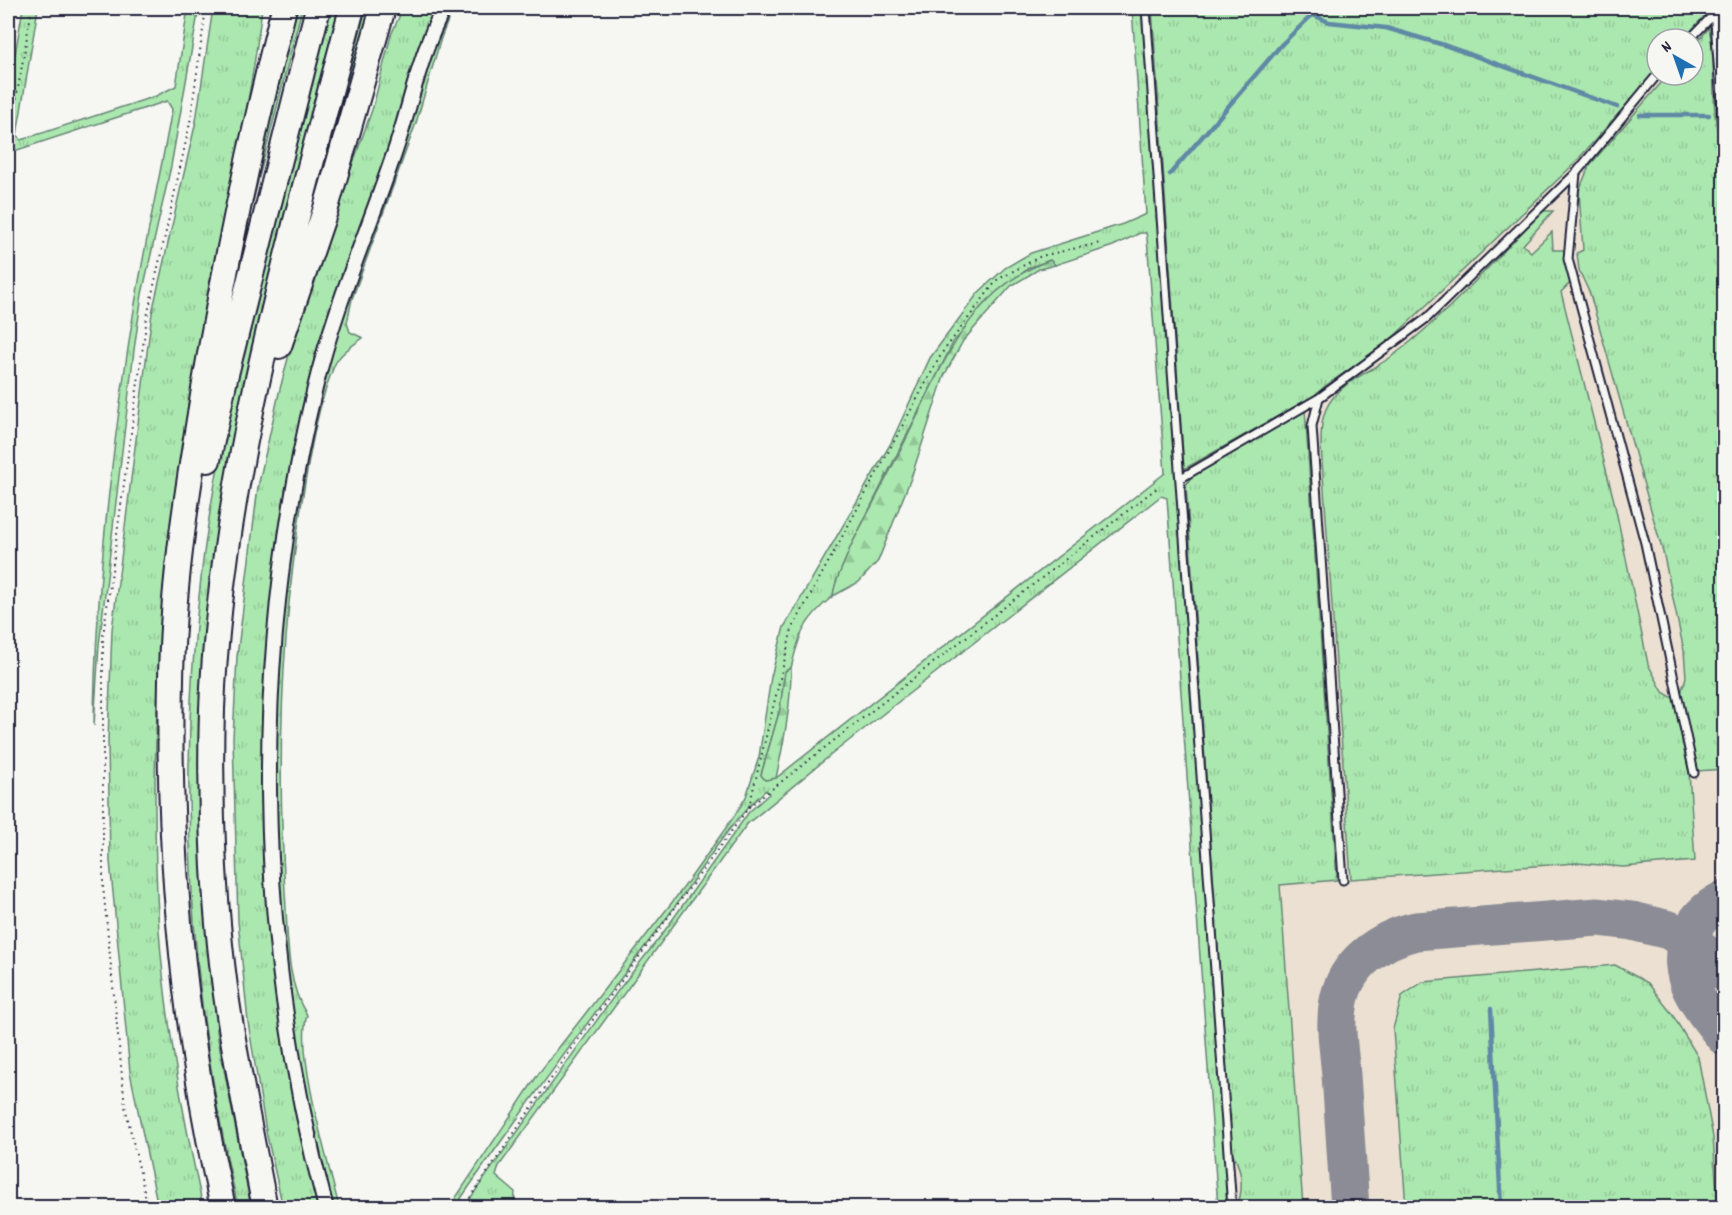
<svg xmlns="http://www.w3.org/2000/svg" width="1732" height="1215" viewBox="0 0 1732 1215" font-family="Dekko,sans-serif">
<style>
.built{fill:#ebe0d1;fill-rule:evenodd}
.grass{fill:url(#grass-tufts);stroke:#668575;stroke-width:1.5;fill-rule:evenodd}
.forest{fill:url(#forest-firs);stroke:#668575;stroke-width:1.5}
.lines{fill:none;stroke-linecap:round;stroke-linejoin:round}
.stream{stroke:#6089a5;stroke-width:4.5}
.taxiway{stroke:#8c8c96;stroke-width:39}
.lane-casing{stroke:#22223b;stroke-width:11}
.street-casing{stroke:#22223b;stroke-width:18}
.highway-casing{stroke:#22223b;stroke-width:28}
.path{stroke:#22223b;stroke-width:2;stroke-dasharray:1.5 4.5;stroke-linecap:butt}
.lane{stroke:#f6f6f2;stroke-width:7}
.street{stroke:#f6f6f2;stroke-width:14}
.highway{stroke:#f6f6f2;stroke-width:24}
</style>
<defs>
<pattern id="grass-tufts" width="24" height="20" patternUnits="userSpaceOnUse" patternTransform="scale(1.5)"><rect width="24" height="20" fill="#abe8af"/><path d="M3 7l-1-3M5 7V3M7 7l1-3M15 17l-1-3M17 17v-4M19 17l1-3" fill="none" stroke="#93c797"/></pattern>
<pattern id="forest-firs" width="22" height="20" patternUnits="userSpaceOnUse" patternTransform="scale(1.5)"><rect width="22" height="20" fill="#abe8af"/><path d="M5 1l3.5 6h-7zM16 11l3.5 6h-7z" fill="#93c797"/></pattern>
</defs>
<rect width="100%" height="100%" fill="#f6f6f2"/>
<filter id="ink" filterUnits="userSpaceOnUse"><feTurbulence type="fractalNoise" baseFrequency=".0167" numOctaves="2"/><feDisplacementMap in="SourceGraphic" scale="12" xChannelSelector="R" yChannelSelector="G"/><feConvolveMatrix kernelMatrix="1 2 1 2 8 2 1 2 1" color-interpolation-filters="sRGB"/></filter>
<g filter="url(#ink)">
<!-- built -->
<path class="built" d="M1136,8H1724V1207H1221ZM1657,39H1693V75H1657Z"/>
<!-- grass -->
<path class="grass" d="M23,8H38L17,135L21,140L156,96L176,86L188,8H199L171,166L142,294L134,350L99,645L94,726C95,588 112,447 134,310C145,243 160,176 172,109L167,101L14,151L8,184V95Z
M213,8H262C245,146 209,283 187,421C160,590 148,760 159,931C166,1024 183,1117 203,1207H158L130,1072L110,861L108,741L112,630L152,313L196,121Z
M290,8H302L233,280Z
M328,8H341L275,268L202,803L206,918L218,1039L251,1207H238C189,999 176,782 202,569C211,492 228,416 245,340C271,229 300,118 328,8Z
M366,8H376L330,164L326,163Z
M403,8H434L383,173L347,264L319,349L302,413L286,495L273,589L263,742L265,818L320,1207L283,1208L266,1131L248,1022L238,921L233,739L237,657L258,487L279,393L300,312L373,107L391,35Z
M448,8H453L441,38L416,123L352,299L347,323L350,332L363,338C353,345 339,354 334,366C316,410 309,460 301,507C281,635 277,763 285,892C288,930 285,982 307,1015C295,1053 329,1165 339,1207H333C262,940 257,656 322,386C338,319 365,254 389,190C409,134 425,77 441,21Z
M1132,8H1143L1228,1207H1218L1167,498L1161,496L832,754L747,824L499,1166L496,1176L515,1192L514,1207H464L617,992L663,933L749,812L769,794L766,790C726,825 699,874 668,916C595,1012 523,1108 455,1207L449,1208L539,1073L684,887L735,815L746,797L759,757L771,677L784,627L891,443L930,358L978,293L1005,268L1031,253L1123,224L1146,214ZM1140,233H1146L1147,238L1165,473L776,778L765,780L761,774L780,709L785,671L791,668C800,632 804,620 833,596C834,580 845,564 850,548L954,341L1028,268L1050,260L1055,265L1113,246Z
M1152,8H1709V11L1683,39H1657V70L1573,165L1386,344L1325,386L1314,396L1184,469Z
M1709,28C1718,64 1708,120 1724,150V769L1697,771L1681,693L1686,677L1684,651L1664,556L1590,294L1579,270L1577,253L1583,250L1579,191L1589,166L1668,75H1693V47Z
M1543,211H1553L1523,245L1531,252L1552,232L1553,250H1564L1570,283L1561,292L1614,501L1648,664L1663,692L1673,698L1689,772L1695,861L1623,867L1577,863L1351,879L1321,446C1321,429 1321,413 1332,399C1347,379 1376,369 1395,354C1449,313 1495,259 1543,211Z
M1305,409L1337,880L1280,885L1303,1207H1237C1244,1188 1242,1169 1232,1152L1186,485L1193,474Z
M1615,965L1648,983L1672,1014L1698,1057L1713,1137L1718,1207H1406L1393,1029L1402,996L1423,982Z"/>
<!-- forest -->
<path class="forest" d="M1050,260L1055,265L1039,269L1011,286L963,341L944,376L911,478L878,561L859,582L833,596C834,580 845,564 850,548C870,508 892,469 911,429C945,359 972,289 1050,260Z
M791,668C791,706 784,741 776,778L765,780L761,775L780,709L785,671Z"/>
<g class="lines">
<!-- stream -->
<path class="stream" d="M1297,8L1329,22L1386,28L1444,45L1617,107
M1640,115H1709
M1170,174L1282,44L1312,15
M1491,1009L1501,1208"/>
<!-- taxiway -->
<path class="taxiway" d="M1724,900C1690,916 1674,955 1692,990C1700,1007 1713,1021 1724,1036
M1350,1208C1347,1163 1344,1119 1341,1075C1339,1051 1334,1025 1339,1001C1346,963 1381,939 1416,931L1598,917L1632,921L1669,930L1709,956L1724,972"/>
<!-- lane casing -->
<g class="lane-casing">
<path id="lane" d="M1146,8L1232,1208
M1714,8L1724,143
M1690,39L1720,8
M1576,173L1568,259L1645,543L1694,773
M1181,478L1319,398
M1343,880L1312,426L1319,398L1427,318L1576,173L1657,75"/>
</g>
<!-- street casing -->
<g class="street-casing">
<path id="street" d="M326,1208C254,943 250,654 315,388C334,309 366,236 392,160C410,110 419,54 444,8"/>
</g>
<!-- highway casing -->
<g class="highway-casing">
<path id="highway" d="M279,346L326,208L383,8
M208,460L225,378L318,8
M223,1208C185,1035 167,857 171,680C172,593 185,506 199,420C221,281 250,144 284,8
M265,1208C253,1145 240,1083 230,1021C214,923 209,808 212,709C221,470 293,237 352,8"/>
</g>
<!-- path -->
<path class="path" d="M8,146L32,8
M749,807L792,629L942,353L997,280L1041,256L1100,243
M148,1208L125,1106L103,886V636L147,317L190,123L206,8
M463,1208L575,1044L749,807L1158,487"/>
<!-- lane -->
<use href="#lane" class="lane"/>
<!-- street -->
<use href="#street" class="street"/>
<!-- highway -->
<use href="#highway" class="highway"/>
</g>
</g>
<!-- margin -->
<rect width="1732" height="1215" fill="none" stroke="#f6f6f2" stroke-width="30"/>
<rect x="15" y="15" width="1702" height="1185" fill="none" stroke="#22223b" stroke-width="2" filter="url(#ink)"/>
<!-- north arrow -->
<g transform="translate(1675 57) rotate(320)"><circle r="28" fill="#f6f6f2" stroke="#a1a1a9" stroke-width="1.5"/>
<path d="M0-4.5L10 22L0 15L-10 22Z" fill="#1f6fb2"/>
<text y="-9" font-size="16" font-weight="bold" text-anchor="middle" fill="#22223b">N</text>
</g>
</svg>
